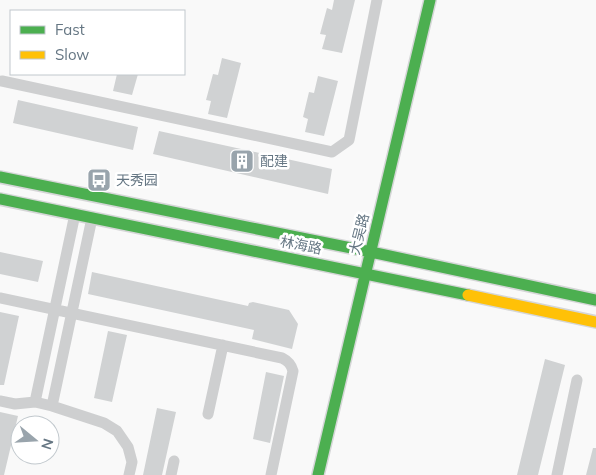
<svg xmlns="http://www.w3.org/2000/svg" width="596" height="475" viewBox="0 0 596 475" font-family="Mulish,'Noto Sans SC',sans-serif">
<style>
.building{fill:#d0d2d3}
.lines{fill:none;stroke-linecap:round;stroke-linejoin:round}
.fast-casing{stroke:#d5d6d7;stroke-width:14}
.slow-casing{stroke:#d5d6d7;stroke-width:14}
.street{stroke:#cecfd0;stroke-width:11}
.fast{stroke:#4caf50;stroke-width:11}
.slow{stroke:#ffc107;stroke-width:11}
.labels{text-anchor:middle;stroke-width:5;stroke-linejoin:round;paint-order:stroke}
.poi-label{font-size:14px;fill:#657683;stroke:#fff;text-anchor:start}
.street-label{font-size:14px;fill:#657683;stroke:#fff}
</style>
<rect width="100%" height="100%" fill="#f9f9f9"/>
<!-- building -->
<path class="building" d="M334,0H355L342,53L322,49L326,35L320,34L327,8L332,10Z
M222,58L241,63L227,118L208,114L211,101L206,100L213,74L218,75Z
M117,74H138L132,95L113,91Z
M318,76L338,81L324,136L305,132L308,119L303,117L309,92L314,93Z
M18,100L138,127L133,150L13,123Z
M159,131L332,169L328,194L153,154Z
M0,252L43,261L38,282L0,274Z
M92,272L248,306L249,303L253,302L289,310L298,324L292,349L252,339L254,330L88,294Z
M0,312L19,316L4,385H0Z
M108,331L127,335L112,402L94,398Z
M545,359L565,365L538,475H517Z
M266,372L284,376L270,443L253,439Z
M157,408L176,412L162,475H143Z
M0,412L18,416L4,475H0Z
M593,448H596V475H586Z"/>
<g class="lines">
<!-- fast casing -->
<g class="fast-casing">
<path id="fast" d="M0,177L371,252L596,300
M0,199L468,295
M318,475L430,0"/>
</g>
<!-- slow casing -->
<g class="slow-casing">
<path id="slow" d="M468,295L596,322"/>
</g>
<!-- street -->
<path class="street" d="M2,81L332,152L349,140L377,0
M0,298L282,358C288,361 291,364 293,371L271,475
M0,401L15,404L35,402L52,406L104,423L117,431L128,447L132,462L129,475
M35,402L75,214
M52,406L92,218
M208,414L223,345
M171,475L174,461
M557,475L577,380"/>
<!-- fast -->
<use href="#fast" class="fast"/>
<!-- slow -->
<use href="#slow" class="slow"/>
</g>
<!-- icons -->
<defs>
<g id="building-square" transform="scale(1.25)"><rect x="-9" y="-9" width="18" height="18" rx="4" fill="#99a4ac" stroke="#fff"/><path d="M-4-6H4V6H1V3H-1V6H-4ZM-2.5-4.3h1.7v1.8h-1.7ZM.8-4.3h1.7v1.8H.8ZM-2.5-1h1.7V.8h-1.7ZM.8-1h1.7V.8H.8Z" fill="#fff"/></g>
<g id="bus-square" transform="scale(1.25)"><rect x="-9" y="-9" width="18" height="18" rx="4" fill="#99a4ac" stroke="#fff"/><path d="M-5-6H5V4H4V6H2V4H-2V6H-4V4H-5ZM-3.5-4V0h7V-4ZM-3.5 1.2v1.5H-2V1.2ZM2 1.2v1.5H3.5V1.2Z" fill="#fff"/></g>
</defs>
<g fill-rule="evenodd">
<use href="#building-square" x="242" y="161"/>
<use href="#bus-square" x="99" y="180"/>
</g>
<g class="labels">
<!-- poi labels -->
<g class="poi-label">
<text x="260" y="166">配建</text>
<text x="116" y="185">天秀园</text>
</g>
<!-- street labels -->
<g class="street-label">
<text transform="translate(359 234) rotate(-76)" y="5">大吴路</text>
<text transform="translate(301 245) rotate(11)" y="5">林海路</text>
</g>
</g>
<!-- legend -->
<rect x="10" y="10" width="175" height="65" fill="#ffffff" stroke="#c1c8cd"/>
<rect x="20" y="26" width="25" height="8" fill="#4caf50" stroke="#c1c8cd"/>
<text x="55" y="35" font-size="15" fill="#657683">Fast</text>
<rect x="20" y="51" width="25" height="8" fill="#ffc107" stroke="#c1c8cd"/>
<text x="55" y="60" font-size="15" fill="#657683">Slow</text>
<!-- north arrow -->
<g transform="translate(35 440) rotate(108)"><circle r="24" fill="#ffffff" stroke="#c1c8cd"/>
<path d="M0-4L9 19L0 12L-9 19Z" fill="#99a4ac"/>
<text y="-8" font-size="14" font-weight="bold" text-anchor="middle" fill="#657683">N</text>
</g>
</svg>
